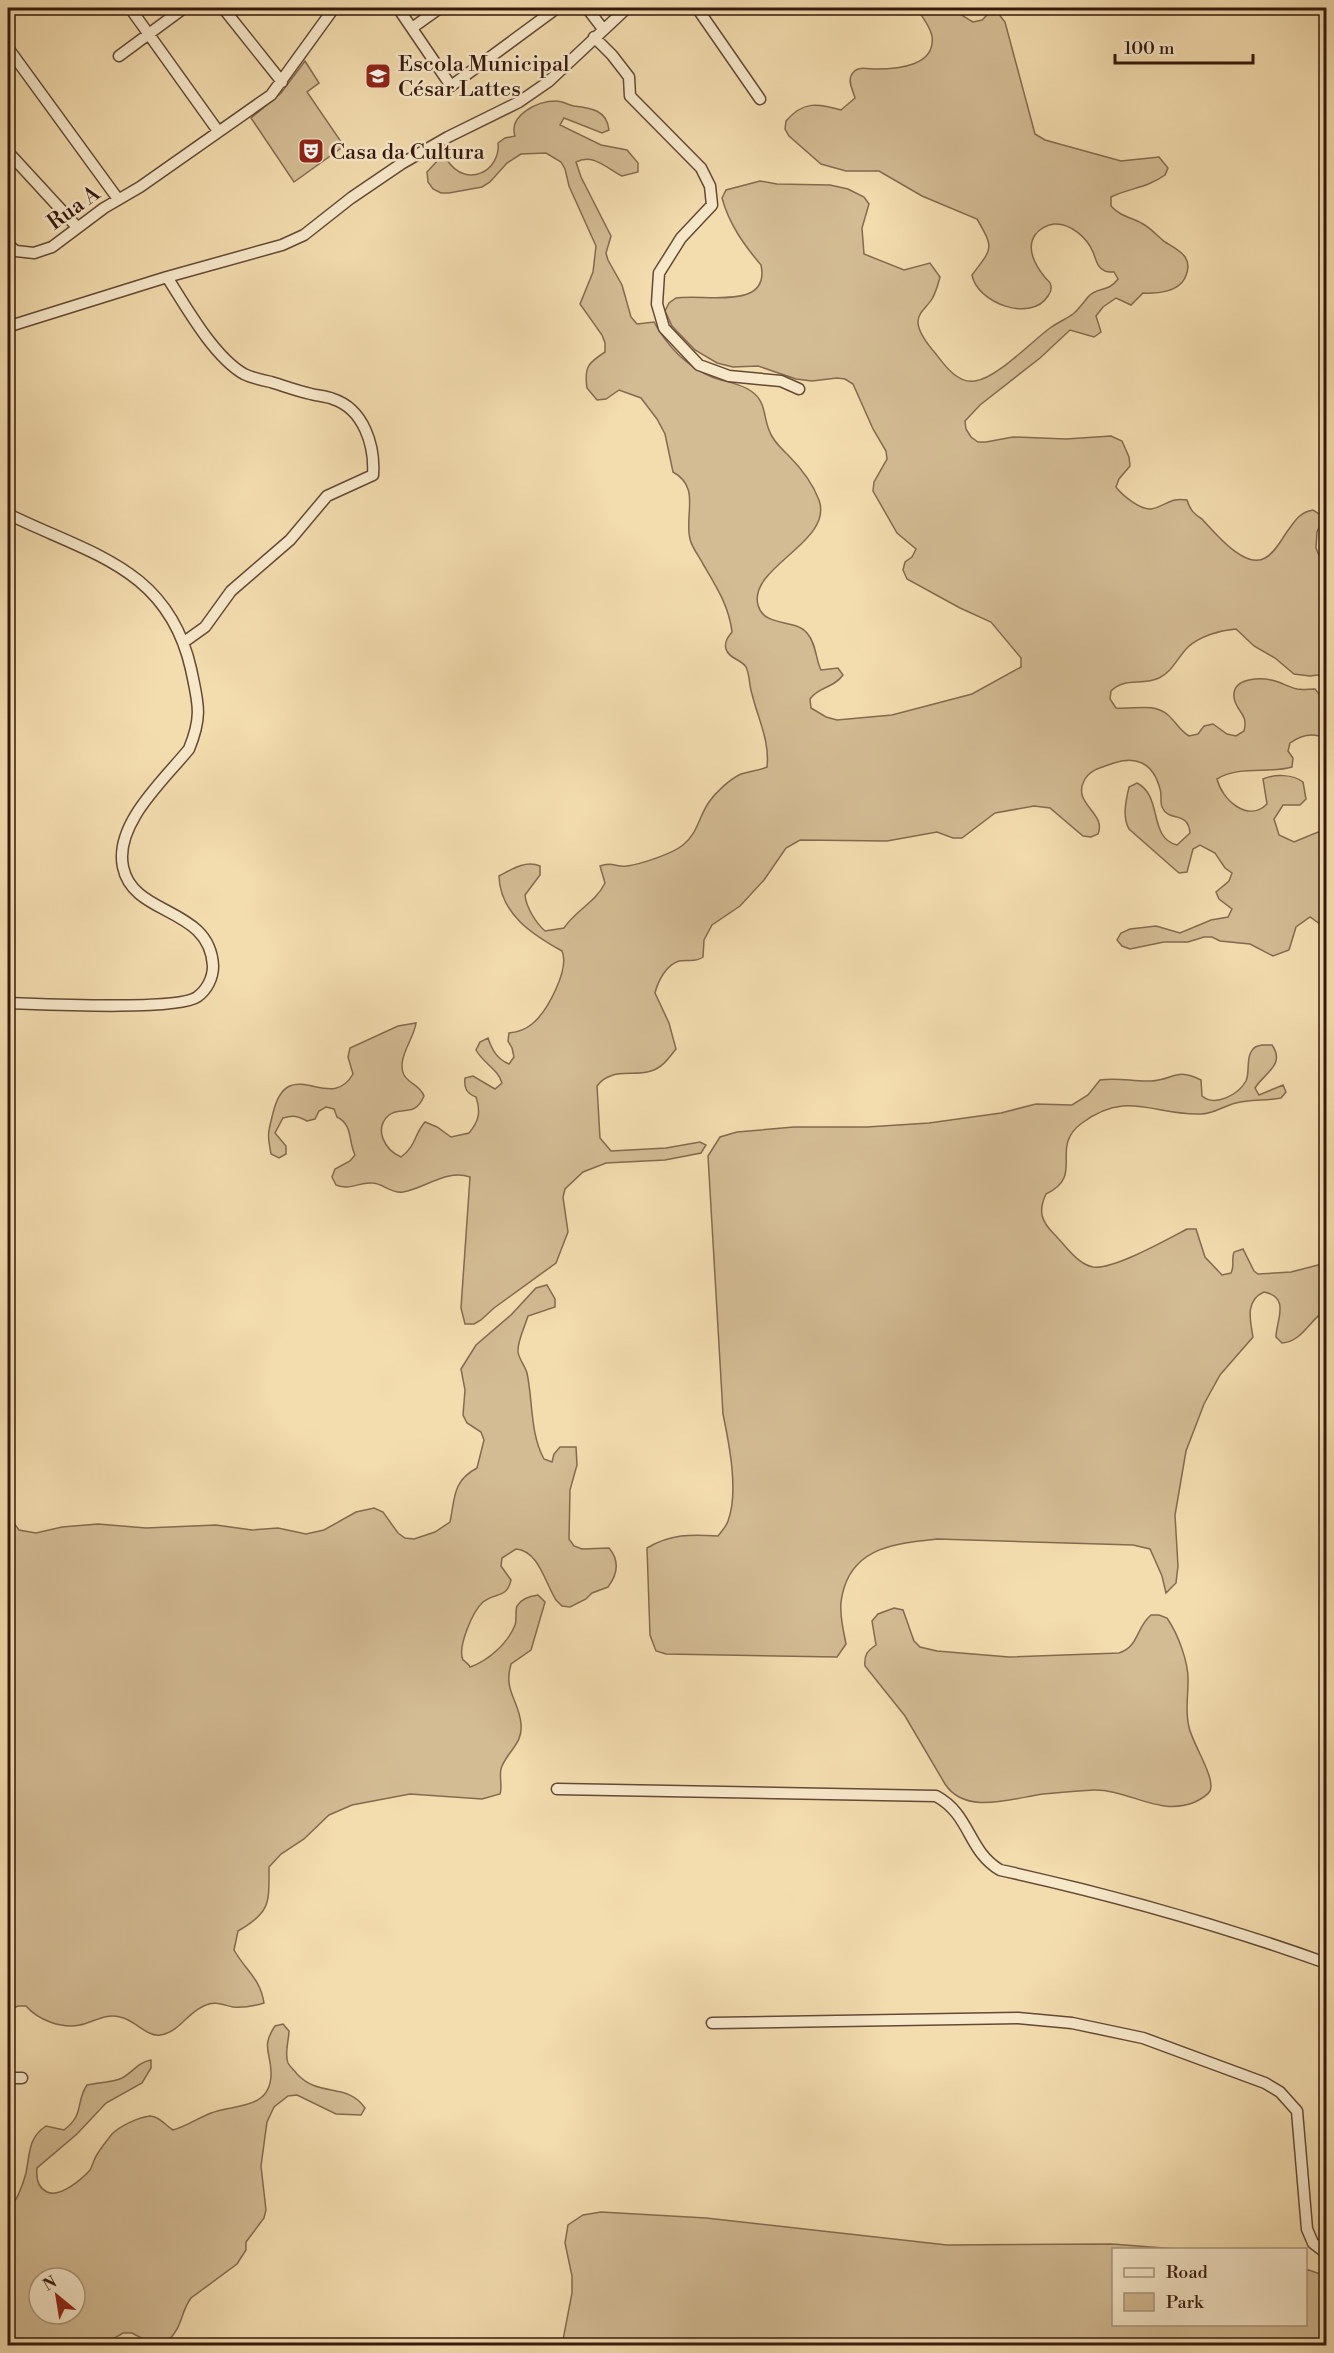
<svg xmlns="http://www.w3.org/2000/svg" width="1334" height="2353" viewBox="0 0 1334 2353" font-family="'Libre Bodoni',serif">
<style>
.green{fill:#d3bb93;stroke:#846a50;stroke-width:1.5;fill-rule:evenodd}
.lines{fill:none;stroke-linecap:round;stroke-linejoin:round}
.stream{stroke:#80654d;stroke-width:3}
.minor-casing{stroke:#644935;stroke-width:13}
.minor{stroke:#f7e8ca;stroke-width:10}
.labels{text-anchor:middle;stroke-width:5;stroke-linejoin:round;paint-order:stroke}
.poi-label{font-size:22px;fill:#35180d;stroke:#f7e8ca;text-anchor:start}
.street-label{font-size:22px;fill:#35180d;stroke:#f7e8ca}
</style>
<rect width="100%" height="100%" fill="#f3dcae"/>
<filter id="stains"><feTurbulence type="fractalNoise" baseFrequency=".00333" numOctaves="4"/><feColorMatrix values="0 0 0 0 .2 0 0 0 0 .09 0 0 0 0 .02 0 0 0 .5 -.17"/></filter>
<radialGradient id="worn" r=".72"><stop offset=".6" stop-color="#630" stop-opacity="0"/><stop offset="1" stop-color="#630" stop-opacity=".3"/></radialGradient>
<!-- green -->
<path class="green" d="M916,8H936L943,13C957,8 961,16 973,22L982,20L994,8L1005,22L1035,134L1045,140L1121,161L1159,157L1168,168L1165,175C1147,188 1130,188 1111,197V206C1121,217 1131,217 1143,224C1152,229 1157,236 1165,242C1178,250 1195,257 1185,278C1178,292 1157,294 1143,293L1131,305L1116,298L1103,307L1096,316L1101,332L1094,337L1070,330L1040,358L980,405L965,421L966,429L971,437L978,442H986L1013,437L1066,439L1111,436L1122,441L1129,457L1130,466L1119,479L1116,487C1122,495 1140,510 1151,509C1165,507 1169,497 1187,500C1190,510 1194,514 1202,519C1215,533 1245,570 1265,558C1276,552 1282,538 1289,529C1296,519 1301,512 1313,510L1324,517L1317,532L1316,548L1326,573V674L1310,676L1294,674L1275,658L1254,646L1236,629C1221,630 1200,636 1188,647C1178,657 1172,672 1159,678C1142,686 1124,677 1111,691L1110,699L1116,708C1134,710 1153,702 1168,715C1176,722 1180,731 1189,736L1198,734L1204,726L1213,724L1227,734L1236,736L1244,731C1249,713 1235,711 1234,697C1232,677 1262,677 1275,681C1282,683 1289,687 1297,689C1302,690 1309,689 1315,689C1328,703 1326,721 1326,739C1314,732 1301,735 1290,743L1288,751L1293,758L1292,767C1269,774 1239,765 1217,779C1222,800 1248,823 1267,804L1263,779C1274,774 1293,774 1303,782L1306,799L1300,805H1283L1274,819L1279,835L1294,842L1318,832L1326,834V932L1324,927L1310,917L1296,927L1289,950L1273,956L1250,944L1220,941L1212,937H1204L1188,942H1164L1130,949L1122,946L1117,940L1121,933L1130,929L1156,926L1180,933L1211,920L1228,917L1232,909L1219,899L1216,892L1229,881L1232,873L1225,868L1215,853L1200,845L1193,849L1187,872L1179,873L1129,829C1122,817 1126,800 1129,787L1137,783C1163,796 1148,838 1177,845L1190,833C1188,810 1169,823 1162,807C1160,802 1162,794 1160,789C1153,762 1135,755 1111,764C1100,768 1089,770 1084,781C1072,804 1107,813 1098,834L1091,837L1083,836L1050,808L1034,806L995,813L962,838H953L937,832L887,841L800,840L786,848L764,880L740,906L712,925L704,940L703,957C695,963 688,959 679,961C666,965 658,981 655,993L669,1023L676,1049C669,1058 662,1068 651,1071C632,1077 611,1067 597,1086L600,1138L611,1151L666,1148L700,1142L706,1145L701,1153L665,1160L606,1163L583,1172L565,1189L563,1197L568,1232L556,1263L494,1308L481,1320L474,1324H465L461,1308L470,1177C446,1169 426,1188 403,1192C391,1194 383,1183 372,1183C358,1182 350,1191 336,1185L332,1177L335,1169L350,1161L355,1155C348,1140 353,1125 337,1117L334,1109L326,1107L319,1111L315,1119L307,1121C298,1116 293,1115 283,1118L275,1133L286,1146V1154L279,1158L271,1154C267,1133 268,1133 273,1113C288,1051 330,1115 353,1074L348,1057L350,1048L398,1026L416,1023C414,1039 396,1059 404,1075C409,1084 420,1085 424,1096C414,1119 402,1105 389,1115C373,1129 385,1150 401,1157C417,1145 414,1134 425,1122L437,1127L451,1137L469,1133C479,1121 481,1112 476,1097C466,1093 464,1088 465,1078L473,1076L495,1089L502,1083C498,1069 483,1063 476,1050L480,1042L488,1038C492,1050 497,1059 509,1064L514,1057L512,1048L508,1041L509,1033C518,1032 525,1030 532,1024C547,1012 570,969 562,951C533,935 500,914 499,876C512,869 526,860 540,866V875L525,895C526,907 536,923 545,931L564,928C575,911 596,902 605,883L600,866C613,861 616,868 627,866C641,864 672,854 683,845C698,833 699,816 709,802C716,792 730,779 741,774C750,771 758,771 767,767C770,741 758,719 752,694C749,686 750,675 746,667C741,659 729,659 726,649C724,642 728,637 732,632C729,606 716,586 703,564C699,556 692,548 690,539C684,515 701,487 673,472L665,434L657,419L641,398L619,390L606,399L597,400L587,388C584,367 588,363 605,352V343L602,335L580,304L593,272L596,246L569,186L565,169L561,162L546,153L521,154L507,163L490,182L482,187L449,193H441L433,189L428,182L427,172L439,159L447,160C467,190 501,170 498,143L505,138L515,136C508,115 538,101 556,101C563,101 568,105 574,106C591,108 607,110 609,130L602,133L564,118L560,125L601,145L627,150L638,163V172L622,176C606,168 593,153 576,162L581,177L611,236L606,253L608,260L622,285L631,317L637,324L654,322C667,346 687,367 712,377C725,382 740,383 751,391C766,401 763,415 769,430C772,440 781,448 788,455C800,467 813,484 819,500C834,542 748,567 758,605C764,628 795,618 807,633C817,645 815,658 821,670L838,668L843,675C833,689 819,686 810,699L811,708L826,717L837,720L892,715L972,694L1021,667V658L991,622L960,608L907,579L903,570L905,562L912,557L916,549L897,533L873,491L874,482L887,459L886,451L873,429L853,384L845,379L837,378L812,381L796,379L758,366L733,367L717,363L695,350L672,326L665,311L669,303L676,298C702,293 771,312 761,265C744,245 729,224 722,198L726,190L760,181L777,184L830,185L848,189L864,197L869,204L862,228L864,254L904,270L930,263L940,277C938,285 936,292 932,299C928,306 918,312 918,322C918,333 929,346 936,354C945,366 958,384 975,381C997,378 1031,342 1050,328C1057,323 1066,319 1073,314C1079,309 1083,303 1088,297C1097,286 1108,293 1118,279L1114,272C1112,272 1106,272 1105,271C1097,268 1096,259 1093,252C1087,238 1071,223 1054,224C1047,225 1039,229 1035,235C1026,248 1035,265 1044,276C1044,277 1050,282 1050,283C1052,287 1051,292 1048,296C1031,323 977,303 972,275C992,248 995,250 977,219L922,196L879,171H846L821,164L789,136L785,129L786,121C803,101 818,103 841,110L855,98C853,90 848,83 851,76C856,65 866,69 876,69C898,69 936,66 932,36C930,26 922,16 916,8Z
M305,61L319,83L307,92L344,146L294,182L251,118L281,93Z
M1262,1045H1272C1286,1065 1264,1073 1255,1088L1259,1095L1283,1085L1286,1092L1281,1098C1266,1101 1250,1099 1236,1103C1223,1106 1214,1114 1201,1114C1154,1116 1128,1089 1082,1123C1048,1148 1086,1175 1046,1194C1038,1211 1041,1221 1054,1234C1065,1245 1077,1264 1093,1267C1113,1270 1168,1239 1187,1229H1196L1205,1257L1222,1275L1231,1273C1235,1266 1231,1259 1234,1252L1243,1249L1254,1271L1258,1274L1291,1272L1326,1263V1310C1310,1319 1302,1342 1282,1343L1276,1337C1276,1321 1291,1297 1264,1292C1245,1300 1250,1320 1253,1337L1220,1375L1204,1404L1186,1451L1175,1515L1178,1566L1176,1583L1166,1593L1162,1576L1150,1549L1133,1545L937,1539C899,1543 857,1546 844,1588C842,1595 840,1604 841,1611C841,1622 844,1633 846,1644L837,1657L666,1654L656,1651L650,1635L647,1548C670,1534 691,1534 718,1536C721,1532 726,1527 728,1521C739,1492 729,1443 723,1414L708,1156L720,1137L737,1132L794,1127H867L929,1123L1001,1113L1036,1104L1072,1105L1088,1095L1100,1080C1118,1077 1134,1082 1151,1081C1174,1080 1175,1067 1201,1080L1202,1096C1215,1107 1238,1095 1246,1081C1250,1072 1246,1061 1251,1052C1253,1047 1257,1046 1262,1045Z
M547,1285L555,1299V1307L528,1316C525,1326 517,1342 518,1352C519,1359 525,1366 527,1373C533,1401 530,1434 544,1459L552,1462L554,1454L560,1447H576L577,1465L570,1490L569,1539L574,1546L582,1549L609,1548C620,1561 617,1575 608,1587L592,1593L586,1599L570,1607L562,1606L556,1600C545,1583 539,1551 516,1549L502,1558L501,1566L511,1580C507,1599 495,1592 483,1602C473,1611 457,1647 463,1660C464,1660 470,1666 470,1667C488,1661 508,1643 515,1625C517,1619 515,1611 517,1606C521,1599 530,1596 538,1595L545,1602L531,1650L511,1664C503,1691 519,1700 521,1724C523,1743 509,1750 502,1766C498,1774 503,1785 500,1794L482,1799L410,1794L352,1805L329,1815L304,1839L281,1854L269,1867C269,1903 271,1912 238,1931L234,1950C246,1971 260,1978 264,2003C254,2006 243,2008 233,2007C223,2005 215,2001 206,2005C188,2011 179,2033 160,2035C147,2037 135,2020 120,2017C105,2013 94,2022 80,2025C62,2029 38,2020 26,2006H18L8,2011V1515L19,1530L36,1533L62,1527L98,1524L146,1528L216,1525L252,1530L278,1528L306,1534L324,1530L356,1512L374,1508L383,1512L398,1533L405,1538L414,1539L435,1532L450,1522C455,1499 452,1481 477,1468L484,1440L481,1432L467,1423L463,1415L465,1390L461,1369L476,1345L511,1315L536,1288Z
M894,1608L903,1610L914,1641L920,1647L937,1651L1009,1657L1119,1653C1139,1647 1136,1627 1151,1615H1159L1167,1618C1178,1634 1189,1663 1188,1682C1188,1698 1185,1712 1189,1727C1192,1743 1216,1778 1210,1791C1207,1796 1201,1799 1195,1802C1159,1817 1129,1789 1093,1790C1077,1791 1060,1792 1043,1794C1013,1798 966,1816 945,1784L905,1716L865,1666C864,1655 867,1651 876,1645L872,1621L878,1614Z
M283,2024L289,2031C289,2041 284,2053 288,2063C290,2067 294,2070 297,2074C319,2098 347,2082 365,2108L361,2115L336,2114L297,2095L288,2096L274,2107L267,2122L261,2166L266,2210L264,2218L246,2242V2250L237,2264L191,2298C180,2313 183,2327 167,2342L155,2339L147,2341L132,2333H123L103,2345H8V2212C17,2200 22,2188 26,2173C30,2153 28,2138 46,2126L64,2130C85,2114 75,2103 87,2085C99,2082 111,2083 122,2078C133,2072 138,2062 151,2060V2068L142,2083L106,2103L77,2134L37,2168C36,2178 38,2188 47,2192C60,2198 82,2179 90,2170C93,2165 94,2158 98,2153C101,2148 108,2139 112,2134C120,2126 139,2117 150,2116C159,2116 165,2125 173,2130C187,2126 198,2118 211,2113C234,2104 270,2110 271,2075C272,2053 260,2048 275,2026ZM39,2278H75V2314H39Z
M601,2212L706,2218L947,2245L1112,2244L1177,2249L1114,2250V2324H1306V2269L1326,2276V2345H562L572,2293V2276L565,2243L568,2225L583,2215Z"/>
<g class="lines">
<!-- stream -->
<path class="stream" d="M8,2327L18,2346"/>
<!-- minor casing -->
<g class="minor-casing">
<path id="minor" d="M130,8L218,131
M223,8L282,82
M398,8L451,86L557,8
M587,8L603,29
M697,8L760,99
M412,28L440,8
M594,37L612,55L629,77L630,96L701,168L710,186L712,205L681,238L659,273L657,304L664,328L699,365L729,376L781,381L799,389
M8,48L118,199
M119,56L184,8
M8,152L77,227
M8,245L16,251L34,253L52,247L104,208L140,187L271,95L334,8
M167,277C186,307 214,357 244,374C252,378 262,380 271,382C284,386 297,391 311,394C318,396 326,396 333,399C364,409 375,446 373,475L327,496L290,540L231,591L205,627L184,642
M8,324L10,326L167,277L282,245L304,235L351,198L401,164L448,137L519,102L548,82L627,8
M8,514C89,554 168,567 191,669C198,703 203,715 189,749C164,780 114,824 123,867C133,917 210,906 213,966C213,978 207,990 197,997C177,1011 40,1004 8,1003
M557,1789L936,1796C971,1815 967,1850 1000,1870C1110,1894 1220,1925 1326,1963
M712,2023L1018,2018L1072,2023L1143,2038L1265,2083L1280,2092L1297,2111L1307,2229L1313,2243L1326,2253
M8,2078H22"/>
</g>
<!-- minor -->
<use href="#minor" class="minor"/>
</g>
<!-- icons -->
<defs>
<g id="school-square" transform="scale(1.35)"><rect x="-9" y="-9" width="18" height="18" rx="4" fill="#8f2418" stroke="#f7e8ca"/><path d="M0-5L7-2L0 1L-7-2ZM-4 1L0 2.5L4 1V4Q0 6-4 4Z" fill="#fff"/></g>
<g id="theatre-square" transform="scale(1.35)"><rect x="-9" y="-9" width="18" height="18" rx="4" fill="#8f2418" stroke="#f7e8ca"/><path d="M-5-5.5Q0-4 5-5.5V0Q5 5 0 6Q-5 5-5 0ZM-3.3-2.5H-1v1.5H-3.3ZM1-2.5H3.3v1.5H1ZM-2.8 1Q0 5.5 2.8 1Z" fill="#fff"/></g>
</defs>
<g fill-rule="evenodd">
<use href="#school-square" x="378" y="76"/>
<use href="#theatre-square" x="311" y="151"/>
</g>
<g class="labels">
<!-- poi labels -->
<g class="poi-label">
<text x="398" y="71">Escola Municipal<tspan x="398" dy="25">César Lattes</tspan></text>
<text x="330" y="159">Casa da Cultura</text>
</g>
<!-- street labels -->
<g class="street-label">
<text transform="translate(73 207) rotate(-36)" y="8">Rua A</text>
</g>
</g>
<!-- margin -->
<rect width="1334" height="2353" fill="none" stroke="#f3dcae" stroke-width="30"/>
<rect x="9" y="9" width="1316" height="2335" fill="none" stroke="#35180d" stroke-width="3"/>
<rect x="15" y="15" width="1304" height="2323" fill="none" stroke="#35180d" stroke-width="1.5"/>
<!-- legend -->
<rect x="1112" y="2248" width="195" height="78" fill="#f7e8ca" stroke="#a9957e" stroke-width="1.5"/>
<rect x="1124" y="2268" width="30" height="9" fill="#f7e8ca" stroke="#a9957e" stroke-width="1.5"/>
<text x="1166" y="2278" font-size="18" fill="#35180d">Road</text>
<rect x="1124" y="2293" width="30" height="18" fill="#d3bb93" stroke="#a9957e" stroke-width="1.5"/>
<text x="1166" y="2308" font-size="18" fill="#35180d">Park</text>
<!-- north arrow -->
<g transform="translate(57 2296) rotate(330)"><circle r="28" fill="#f7e8ca" stroke="#a9957e" stroke-width="1.5"/>
<path d="M0-4.5L10 22L0 15L-10 22Z" fill="#8f2418"/>
<text y="-9" font-size="16" font-weight="bold" text-anchor="middle" fill="#35180d">N</text>
</g>
<!-- scale -->
<path d="M1115 54v9h138v-9" fill="none" stroke="#35180d" stroke-width="3"/>
<text x="1124" y="54" font-size="18" fill="#35180d" stroke="#f7e8ca" stroke-width="4.5" paint-order="stroke">100 m</text>
<rect width="100%" height="100%" filter="url(#stains)"/>
<rect width="100%" height="100%" fill="url(#worn)"/>
</svg>
